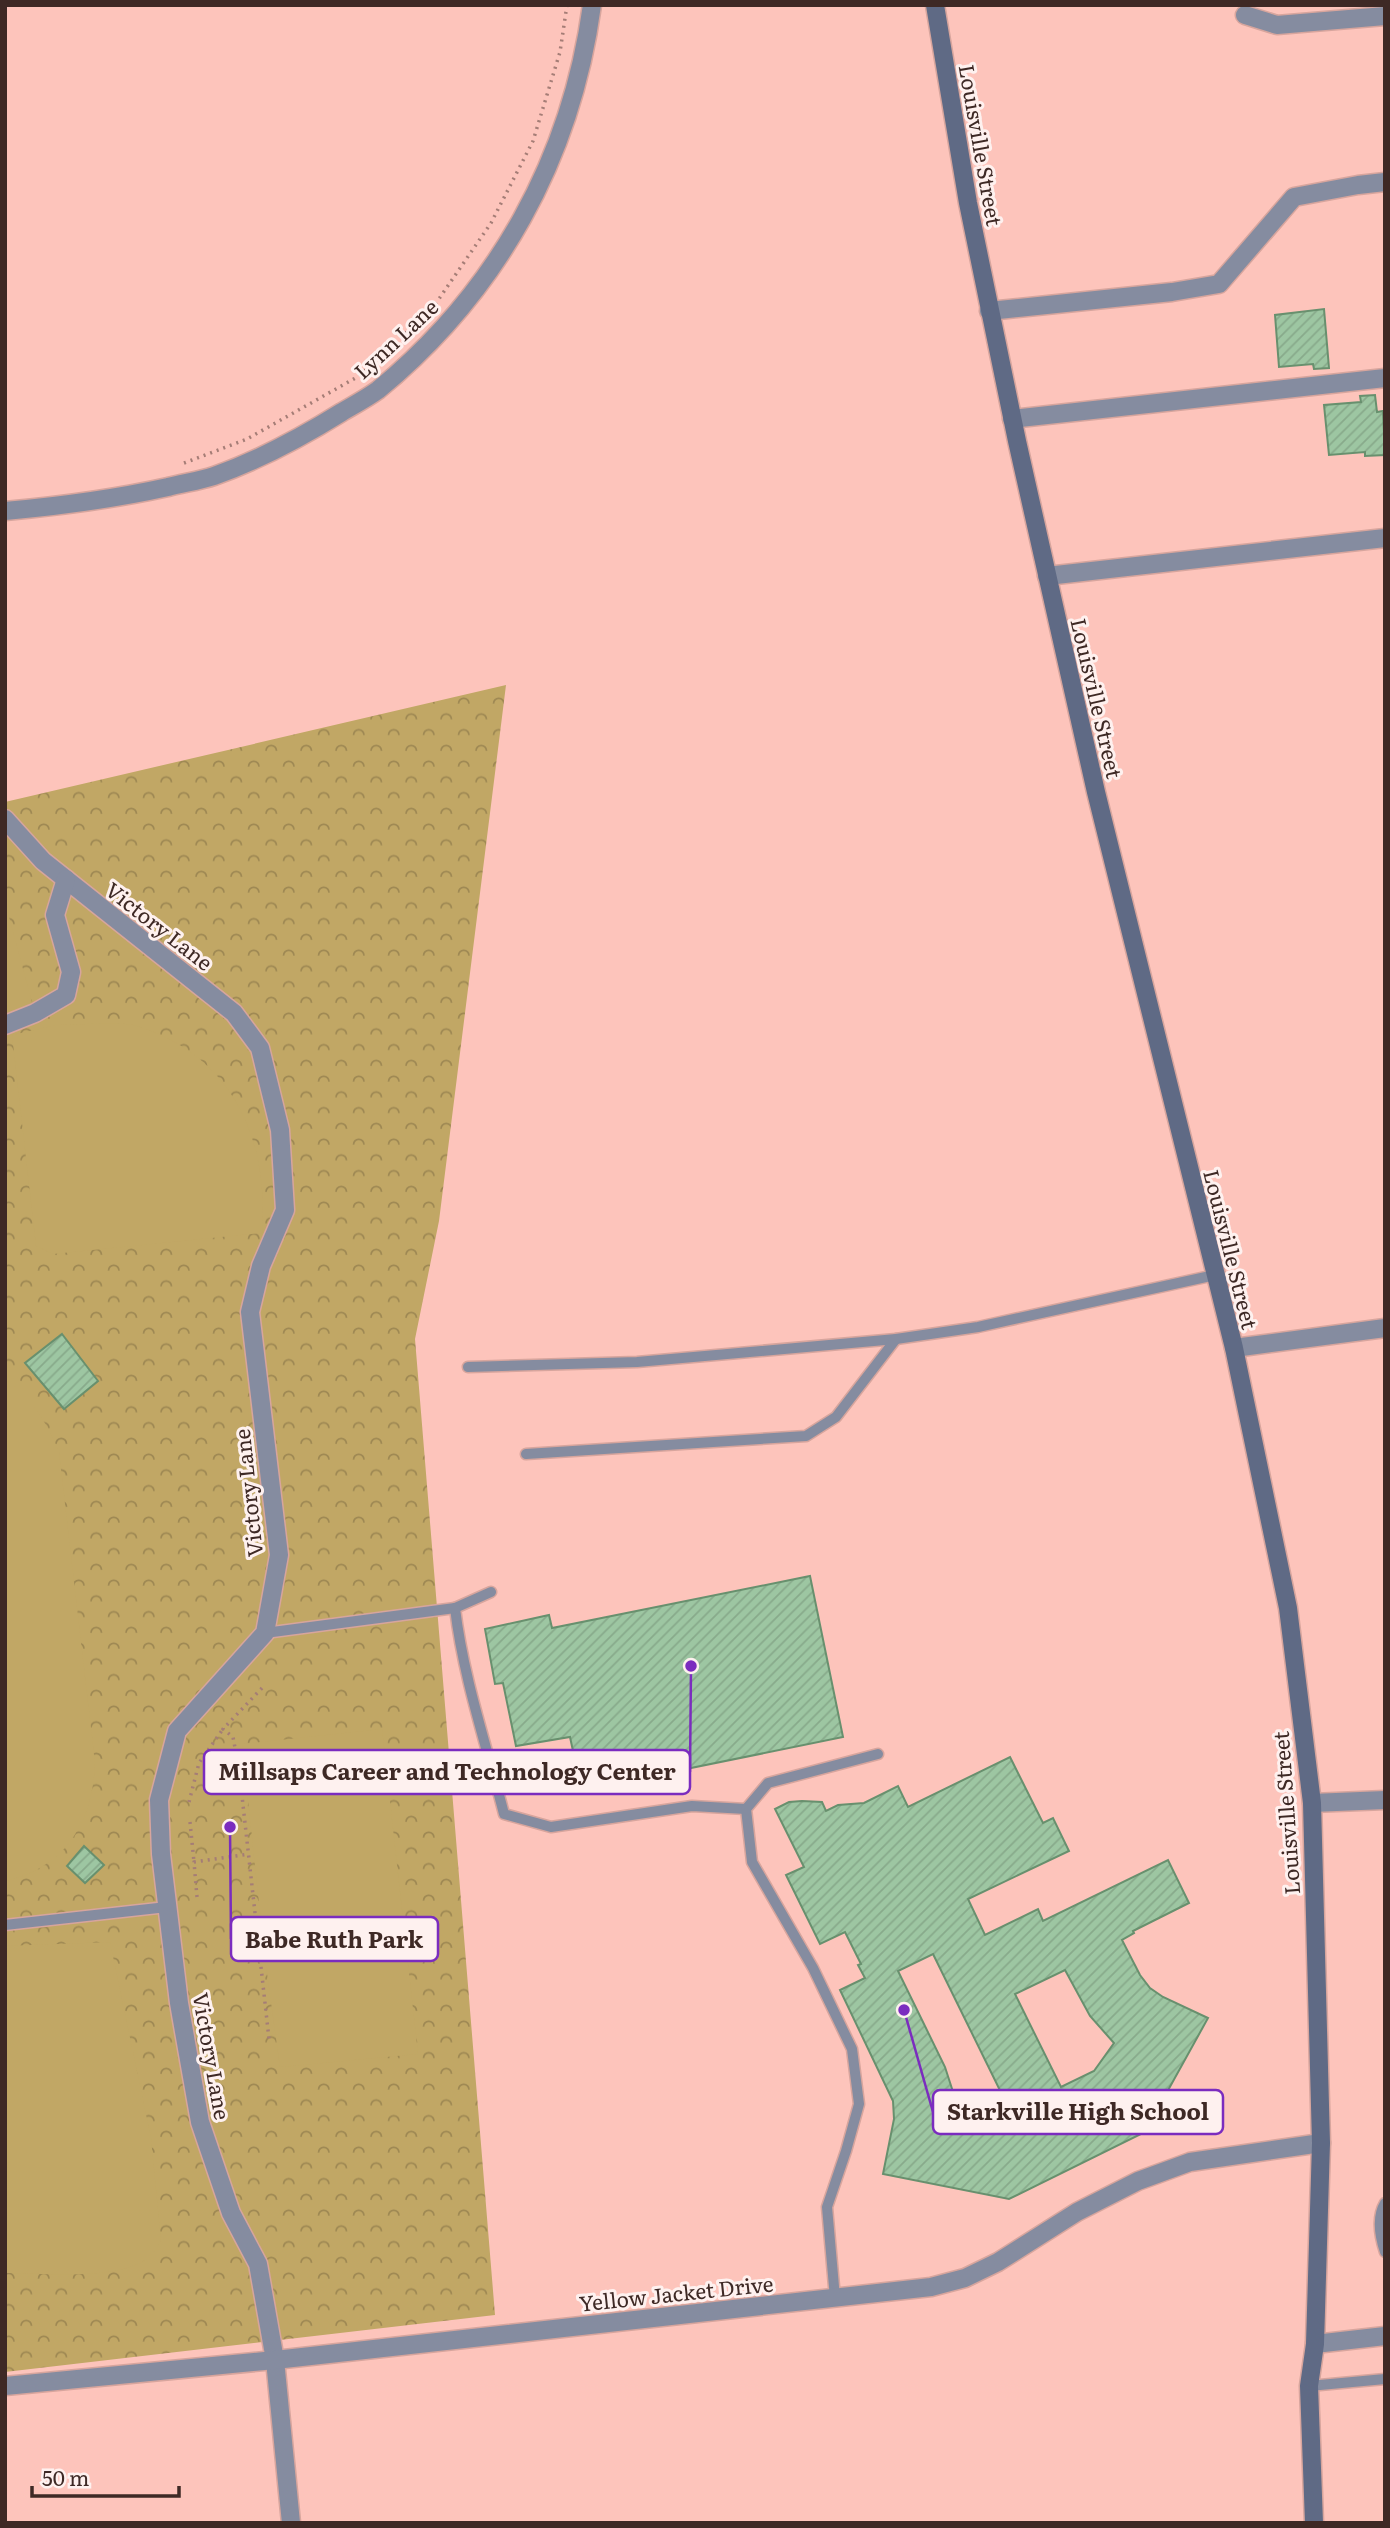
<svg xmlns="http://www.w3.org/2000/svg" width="1390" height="2528" font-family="Literata,serif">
  <defs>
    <pattern id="forest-crowns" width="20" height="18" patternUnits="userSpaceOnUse" patternTransform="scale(1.75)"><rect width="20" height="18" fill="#c1a765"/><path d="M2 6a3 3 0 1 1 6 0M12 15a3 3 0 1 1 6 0" fill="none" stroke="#9e8853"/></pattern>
    <pattern id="building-hatch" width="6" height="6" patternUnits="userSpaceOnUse" patternTransform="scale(1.75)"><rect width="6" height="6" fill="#9dc6a2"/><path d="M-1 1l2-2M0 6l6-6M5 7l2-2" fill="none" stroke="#88aa8b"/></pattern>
  </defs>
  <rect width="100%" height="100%" fill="#fdc4bb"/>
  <polygon fill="url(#forest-crowns)" points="506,685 439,1221 415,1339 495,2315 5,2372 5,802"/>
  <g fill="#c1a765">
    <polygon points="5,902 33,1006 5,1014"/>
    <path d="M 56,1025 C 74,1025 122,1021 137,1026 C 233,1056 269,1139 262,1233 L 53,1254 L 36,1246 L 12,1035 Z"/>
    <path d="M 5,1379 C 33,1399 46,1422 59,1452 L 95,1763 C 93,1821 66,1868 5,1881 Z"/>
    <polygon points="382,1729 418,2054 280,2067 265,1959 242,1744"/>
    <path d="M 110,1942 L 151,2138 L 161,2241 C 158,2245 155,2251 151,2255 C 125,2282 42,2273 5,2273 L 5,1946 Z"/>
  </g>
  <g fill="url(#building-hatch)" stroke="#68906e" stroke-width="2" fill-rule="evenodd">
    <polygon points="1324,309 1329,368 1314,369 1313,364 1279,367 1275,315"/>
    <polygon points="1375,395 1377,412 1383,411 1385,455 1365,456 1365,452 1329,455 1324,405 1361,402 1360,396"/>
    <polygon points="62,1334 98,1381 64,1409 25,1363"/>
    <polygon points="810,1576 843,1737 637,1779 637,1776 581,1788 570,1737 516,1746 503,1683 495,1684 485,1629 549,1615 552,1628"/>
    <path d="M 1010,1757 L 1043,1823 L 1053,1818 L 1069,1851 L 968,1899 L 985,1935 L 1038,1909 L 1043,1921 L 1168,1860 L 1189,1903 L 1133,1931 L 1134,1933 L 1122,1940 L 1140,1975 L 1150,1988 L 1163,1997 L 1208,2018 L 1145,2132 L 1009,2199 L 883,2174 L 894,2119 L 893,2101 L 840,1990 L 865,1978 L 858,1965 L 861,1964 L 845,1932 L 820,1944 L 786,1875 L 804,1867 L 775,1809 L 789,1802 L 802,1801 L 822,1802 L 826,1811 L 838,1805 L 864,1803 L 898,1786 L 908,1807 ZM 933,1954 L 1017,2125 L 955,2111 L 954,2095 L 945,2067 L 898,1971 ZM 1065,1970 L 1090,2016 L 1114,2043 L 1094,2071 L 1061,2087 L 1015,1994 Z"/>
    <polygon points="84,1846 104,1865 85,1883 67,1866"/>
  </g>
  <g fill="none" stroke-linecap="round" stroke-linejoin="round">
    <g stroke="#d7a59d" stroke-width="13">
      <g id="lane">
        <polyline points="468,1367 637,1362 896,1339 978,1327 1215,1275"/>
        <polyline points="526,1454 806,1436 836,1417 896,1339"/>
        <path d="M 491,1592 L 455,1608 C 463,1677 487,1747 504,1814 L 551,1827 L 692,1806 L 746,1809"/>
        <polyline points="265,1633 455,1608"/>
        <polyline points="5,1925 167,1907"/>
        <path d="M 1385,2203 C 1376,2218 1380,2237 1385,2252"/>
        <polyline points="835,2298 827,2207 846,2151 859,2104 852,2049 813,1968 752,1862 746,1809 768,1783 878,1754"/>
        <polyline points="1309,2386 1385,2379"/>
      </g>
    </g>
    <g stroke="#d7a59d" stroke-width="21">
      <g id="street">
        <polyline points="1245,15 1277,25 1385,16"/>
        <polyline points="989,311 1172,292 1219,284 1294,197 1358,185 1385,182"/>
        <polyline points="1012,419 1385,378"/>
        <path d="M 5,511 C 60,506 114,499 168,487 C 183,483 199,481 214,476 C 259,460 302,437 342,412 C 354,405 367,398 378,390 C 498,291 571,159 592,5"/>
        <polyline points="1047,576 1385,538"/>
        <polyline points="5,819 43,861 234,1013 260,1048 280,1130 285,1210 261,1266 250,1312 279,1555 265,1633 177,1731 159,1800 161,1854 179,2003 200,2122 231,2213 258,2264 275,2360 291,2523"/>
        <polyline points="5,1025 35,1013 66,995 71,972 55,915 66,879"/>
        <polyline points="1234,1348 1385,1328"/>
        <polyline points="1312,1803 1385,1800"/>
        <polyline points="1315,2344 1385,2336"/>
        <polyline points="5,2386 275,2360 931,2287 965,2278 998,2262 1077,2212 1138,2181 1190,2162 1321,2143"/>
      </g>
    </g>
    <g stroke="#d7a59d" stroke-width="21">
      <polyline id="secondary" points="935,5 968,203 1017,441 1096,792 1234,1348 1288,1608 1312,1803 1321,2143 1315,2344 1309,2386 1314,2523"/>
    </g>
    <g stroke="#a57d76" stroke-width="3.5" stroke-dasharray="2 5" stroke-linecap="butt">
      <polyline points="184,463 247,439 359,376 432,309 491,223 533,141 560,52 567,5"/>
      <polyline points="262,1688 223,1729 233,1737 239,1769 269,2039"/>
      <polyline points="189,1802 199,1763 223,1729"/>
      <polyline points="190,1822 194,1862"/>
      <polyline points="197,1897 194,1862 249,1854"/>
    </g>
    <use href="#lane" stroke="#858ca0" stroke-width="10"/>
    <use href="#street" stroke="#858ca0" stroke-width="18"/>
    <use href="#secondary" stroke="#5f6a85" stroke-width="18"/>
  </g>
  <g text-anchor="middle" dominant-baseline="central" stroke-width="6" stroke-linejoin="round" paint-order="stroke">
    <g font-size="21" fill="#3e2925" stroke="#fef1ef">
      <text transform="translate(982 145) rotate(80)">Louisville Street</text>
      <text transform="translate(395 338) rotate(-43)">Lynn Lane</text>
      <text transform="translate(1098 698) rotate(77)">Louisville Street</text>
      <text transform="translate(160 925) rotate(38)">Victory Lane</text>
      <text transform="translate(1232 1249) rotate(76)">Louisville Street</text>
      <text transform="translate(247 1493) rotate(-96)">Victory Lane</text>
      <text transform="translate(1285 1813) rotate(-94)">Louisville Street</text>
      <text transform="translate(213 2056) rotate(80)">Victory Lane</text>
      <text transform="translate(676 2292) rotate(-6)">Yellow Jacket Drive</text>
    </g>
  </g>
  <path fill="none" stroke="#7b2cbf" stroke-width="2.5" d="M691 1666L690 1772M230 1827L231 1939M904 2010L933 2112"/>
  <g fill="#7b2cbf" stroke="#fef1ef" stroke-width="2.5">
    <circle cx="691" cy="1666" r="7"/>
    <circle cx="230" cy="1827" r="7"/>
    <circle cx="904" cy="2010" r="7"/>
  </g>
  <g fill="#fef1ef" stroke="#7b2cbf" stroke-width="2.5">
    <rect x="204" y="1750" width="486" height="44" rx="7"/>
    <rect x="231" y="1917" width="207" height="44" rx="7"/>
    <rect x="933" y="2090" width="290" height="44" rx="7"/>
  </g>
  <g font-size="23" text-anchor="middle" font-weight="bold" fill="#3e2925">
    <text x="447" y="1780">Millsaps Career and Technology Center</text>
    <text x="334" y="1948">Babe Ruth Park</text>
    <text x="1078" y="2120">Starkville High School</text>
  </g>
  <rect width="1390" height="2528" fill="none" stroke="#3e2925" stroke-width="14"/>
  <path d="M32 2486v10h147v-10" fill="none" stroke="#3e2925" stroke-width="3.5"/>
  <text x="42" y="2486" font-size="21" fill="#3e2925" stroke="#fef1ef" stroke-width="5" paint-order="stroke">50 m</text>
</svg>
